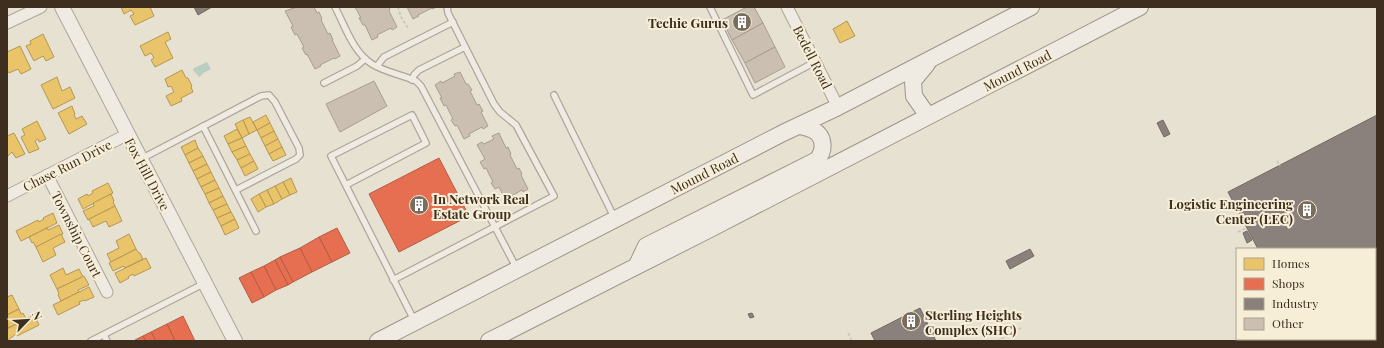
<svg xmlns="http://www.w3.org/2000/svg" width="1384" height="348" font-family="'Playfair Display',serif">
  <rect width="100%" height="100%" fill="#e7e1d1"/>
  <polygon fill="#bccdc2" points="207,62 211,69 202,74 202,75 199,77 193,70 194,68"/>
  <g fill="#e9c46a" stroke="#b59754">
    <polygon points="121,7 150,7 154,16 135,25 130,16 134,14 131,10 124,14"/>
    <polygon points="847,21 855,36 840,43 833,29"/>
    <polygon points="168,32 171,39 165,42 173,58 155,67 151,60 154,58 151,53 145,56 140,46"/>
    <polygon points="43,34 54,57 46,61 43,56 34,61 26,46 31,44 30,41"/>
    <polygon points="20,46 31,69 21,74 18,69 9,73 7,70 7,52"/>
    <polygon points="182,70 186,78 188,78 192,86 191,87 193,92 181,98 182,101 171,106 166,96 174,92 171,86 168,87 165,79"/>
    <polygon points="57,77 62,91 70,87 75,98 53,109 41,85"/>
    <polygon points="72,106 75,114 74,115 76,119 82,116 87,124 69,134 58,113"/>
    <polygon points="266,115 270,123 257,130 253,122"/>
    <polygon points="250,117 257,130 249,134 243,120"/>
    <polygon points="243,120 249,134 242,138 235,124"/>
    <polygon points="37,121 46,139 39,142 38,139 35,141 39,149 29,153 21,137 25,135 22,129"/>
    <polygon points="270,123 274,131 261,138 257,130"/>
    <polygon points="237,129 242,138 228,144 224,136"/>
    <polygon points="274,131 278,139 265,146 261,138"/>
    <polygon points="14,133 25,154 16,158 12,152 7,157 7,136"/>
    <polygon points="242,138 246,146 232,152 228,144"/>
    <polygon points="278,139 282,147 269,154 265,146"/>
    <polygon points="195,140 198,148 185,155 181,147"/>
    <polygon points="246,146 250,154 237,160 232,152"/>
    <polygon points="282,147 286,155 273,161 269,154"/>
    <polygon points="198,148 203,156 189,163 185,155"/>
    <polygon points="250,154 254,161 241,168 237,160"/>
    <polygon points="203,156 207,164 193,171 189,163"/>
    <polygon points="254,161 258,169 245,176 241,168"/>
    <polygon points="207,164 211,172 197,179 193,171"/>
    <polygon points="211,172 215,180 201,187 197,179"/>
    <polygon points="291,178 297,192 290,195 283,182"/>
    <polygon points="215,180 219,188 205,194 201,187"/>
    <polygon points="283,182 290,195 282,199 275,186"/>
    <polygon points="108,183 113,193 83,209 78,199 87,194 88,196 93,193 92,191"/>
    <polygon points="275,186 282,199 274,204 267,190"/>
    <polygon points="219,188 223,196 209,203 205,194"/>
    <polygon points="267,190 274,204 266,207 259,194"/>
    <polygon points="111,194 114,201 113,202 115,206 88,220 83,211 94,206 93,203"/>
    <polygon points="259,194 266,207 258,212 251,199"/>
    <polygon points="223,196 227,204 213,210 209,203"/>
    <polygon points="227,204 231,212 217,218 213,210"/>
    <polygon points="115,206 122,221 109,227 106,221 93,227 89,219"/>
    <polygon points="231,212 235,219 221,226 217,218"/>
    <polygon points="53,213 57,223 21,241 16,231 38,220 39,222 44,219 43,218"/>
    <polygon points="235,219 239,228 225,235 221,226"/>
    <polygon points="59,225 63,234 36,247 33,242 32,243 29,237 47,228 48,230"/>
    <polygon points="61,234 65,242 53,248 56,255 43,262 36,247"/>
    <polygon points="129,234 136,249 111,262 107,254 119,248 116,241"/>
    <polygon points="136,249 139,253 140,253 143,259 125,268 124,266 113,271 109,263"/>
    <polygon points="146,258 151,268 134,276 133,274 128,277 129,278 120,283 115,273"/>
    <polygon points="63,268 66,275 79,269 83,277 57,289 50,275"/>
    <polygon points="84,276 89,285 78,290 79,292 61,301 58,295 59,294 57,289"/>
    <polygon points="89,287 94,297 85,301 84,300 79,302 80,304 58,315 53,305"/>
    <polygon points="12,295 19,309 7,315 7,297"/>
    <polygon points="19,309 21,314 23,313 26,319 8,328 7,315"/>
    <polygon points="34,315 39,325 17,336 16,334 7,341 7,329"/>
  </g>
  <g fill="#e76f51" stroke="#b45c42">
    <polygon points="439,158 469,216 399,252 369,194"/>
    <polygon points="337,228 350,253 332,262 319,237"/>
    <polygon points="319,237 332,262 312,272 300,248"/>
    <polygon points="300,248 312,272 293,282 280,257"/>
    <polygon points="280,257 293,282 288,285 275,260"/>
    <polygon points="275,260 288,285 276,290 264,266"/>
    <polygon points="264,266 276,290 264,297 251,272"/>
    <polygon points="251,272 264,297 252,303 239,278"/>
    <polygon points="183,316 195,341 175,341 167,324"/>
    <polygon points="167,324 175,341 156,341 151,332"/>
    <polygon points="151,332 156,341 146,341 143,336"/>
    <polygon points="143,336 146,341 136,341 135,340"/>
  </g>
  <g fill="#8a817c" stroke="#736860">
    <polygon points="194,7 212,7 198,15"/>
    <polygon points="1377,115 1377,295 1375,297 1375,249 1258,249 1228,192"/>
    <polygon points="1163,120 1170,134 1164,137 1157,123"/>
    <polygon points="1247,231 1252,240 1247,243 1243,233"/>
    <polygon points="1030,249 1034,256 1010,269 1006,261"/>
    <polygon points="920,308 936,341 875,341 871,333"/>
    <polygon points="752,313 754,317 750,318 748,314"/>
  </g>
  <g fill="#cbbfb2" stroke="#a89d90">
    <polygon points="297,7 314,7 317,13 319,12 322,19 321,20 328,34 330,33 333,40 332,40 340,56 335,59 334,58 320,65 321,66 315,69 307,54 306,55 302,48 304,47 297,34 295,35 291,27 293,26 285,11"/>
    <polygon points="355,7 389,7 390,10 389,11 397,27 392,30 391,28 377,35 378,37 372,40 365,25 363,25 359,18 361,18"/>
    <polygon points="407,7 437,7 432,9 432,8 418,15 419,16 413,19"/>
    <polygon points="747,7 754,7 763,23 732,40 722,20"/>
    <polygon points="763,23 775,47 745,63 732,40"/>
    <polygon points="775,47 785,67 755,83 745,63"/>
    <polygon points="460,72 466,84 468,84 472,90 470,91 477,105 479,104 483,111 481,112 488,126 483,129 482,127 469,134 470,136 464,139 457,125 455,126 451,120 453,119 446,105 444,106 440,98 442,98 435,85 441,81 442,83 455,76 454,74"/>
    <polygon points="374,81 387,106 340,132 326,104"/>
    <polygon points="499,133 506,148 508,147 511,154 510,155 517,169 519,168 522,174 521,175 528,189 523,192 522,190 508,198 509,199 506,201 499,187 495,189 491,183 493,182 486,168 484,169 480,162 485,159 477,145 482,142 484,144 494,139 492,136"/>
  </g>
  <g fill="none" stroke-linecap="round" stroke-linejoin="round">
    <g stroke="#ada699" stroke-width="8">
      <g id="service">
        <path d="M 335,7 C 345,26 353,52 372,64 C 385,72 402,75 416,81 L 421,86 L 517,269"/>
        <polyline points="710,7 753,95 815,62"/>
        <polyline points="377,66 384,57 453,22"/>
        <polyline points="412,80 414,75 419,70 465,47"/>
        <polyline points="324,83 357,66 365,59"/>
        <polyline points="554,95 614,217"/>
        <polyline points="203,126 256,231"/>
        <polyline points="141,159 261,96 269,95 275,102 299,148 300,155 296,159 236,190"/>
        <polyline points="346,185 426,143 412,115 331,156 414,320"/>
        <polyline points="393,280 554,196 516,125 500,112 494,104 448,13 447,7"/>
        <polyline points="104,335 107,341"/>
        <polyline points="91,341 205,283"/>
      </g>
    </g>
    <g stroke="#ada699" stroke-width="13">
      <g id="minor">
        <polyline points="787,7 838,107"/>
        <polyline points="7,23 41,7"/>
        <polyline points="47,175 107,292"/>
        <polyline points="7,196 128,134"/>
      </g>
    </g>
    <g stroke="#ada699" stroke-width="16">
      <polyline id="tertiary" points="62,7 235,341"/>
    </g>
    <g stroke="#9c958a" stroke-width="18">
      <g id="secondary">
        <polyline points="927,64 913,81 914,96 928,116"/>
        <path d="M 637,265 L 646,246 L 817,160 C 825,151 825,136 813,130 C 809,128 804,127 800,126"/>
        <polyline points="378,341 783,133 838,107 1031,7"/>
        <polyline points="489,341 710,229 1140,7"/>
      </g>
    </g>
    <g stroke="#c8c2b9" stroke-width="1.5" stroke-dasharray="3 2" stroke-linecap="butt">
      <polyline points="398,7 401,17 408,28"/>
      <polyline points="1277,161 1280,166"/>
      <polyline points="1238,232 1247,228"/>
      <polyline points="848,333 852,341"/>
      <polyline points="997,341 1021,328"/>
    </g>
    <use href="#service" stroke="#efebe3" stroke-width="5.5"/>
    <use href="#minor" stroke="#efebe3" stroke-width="11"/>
    <use href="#tertiary" stroke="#efebe3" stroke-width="14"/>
    <use href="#secondary" stroke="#efebe3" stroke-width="16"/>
  </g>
  <defs>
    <g id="building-disc" transform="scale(1)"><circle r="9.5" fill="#786d5e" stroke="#f7eed8"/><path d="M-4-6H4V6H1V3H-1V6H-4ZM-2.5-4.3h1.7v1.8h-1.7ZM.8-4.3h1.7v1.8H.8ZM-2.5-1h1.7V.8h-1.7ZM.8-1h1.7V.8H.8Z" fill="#fff"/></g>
  </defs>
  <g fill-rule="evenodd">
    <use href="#building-disc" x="742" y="22"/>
    <use href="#building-disc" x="419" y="205"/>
    <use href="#building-disc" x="1307" y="210"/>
    <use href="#building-disc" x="911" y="321"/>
  </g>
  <g text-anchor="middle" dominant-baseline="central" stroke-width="4" stroke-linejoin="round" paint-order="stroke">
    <g font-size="13" font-weight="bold" fill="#3d2e20" stroke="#f7eed8" text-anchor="end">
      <text x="728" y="22">Techie Gurus</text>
      <text x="433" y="198" text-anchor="start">In Network Real<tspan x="433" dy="15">Estate Group</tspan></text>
      <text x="1293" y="203">Logistic Engineering<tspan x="1293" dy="15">Center (LEC)</tspan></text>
      <text x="925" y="314" text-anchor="start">Sterling Heights<tspan x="925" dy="15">Complex (SHC)</tspan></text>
    </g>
    <g font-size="13" fill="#3d2e20" stroke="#f7eed8">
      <text transform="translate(813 57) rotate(63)">Bedell Road</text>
      <text transform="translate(1017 70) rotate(-27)">Mound Road</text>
      <text transform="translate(67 165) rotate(-27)">Chase Run Drive</text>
      <text transform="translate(704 173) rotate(-27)">Mound Road</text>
      <text transform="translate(148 174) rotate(62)">Fox Hill Drive</text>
      <text transform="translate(77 234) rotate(63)">Township Court</text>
    </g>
  </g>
  <rect width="1384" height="348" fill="none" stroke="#3d2e20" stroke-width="16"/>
  <rect x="1236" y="248" width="140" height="92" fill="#f7eed8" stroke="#ada18e"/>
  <rect x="1244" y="258" width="20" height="12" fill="#e9c46a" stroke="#ada18e"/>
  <text x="1272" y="268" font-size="12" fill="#3d2e20">Homes</text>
  <rect x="1244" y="278" width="20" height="12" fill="#e76f51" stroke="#ada18e"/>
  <text x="1272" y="288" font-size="12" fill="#3d2e20">Shops</text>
  <rect x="1244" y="298" width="20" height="12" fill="#8a817c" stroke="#ada18e"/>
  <text x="1272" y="308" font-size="12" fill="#3d2e20">Industry</text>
  <rect x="1244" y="318" width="20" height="12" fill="#cbbfb2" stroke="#ada18e"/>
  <text x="1272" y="328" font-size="12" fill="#3d2e20">Other</text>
  <g transform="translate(28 320) rotate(65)" stroke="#f7eed8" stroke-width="3" paint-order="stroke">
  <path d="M0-3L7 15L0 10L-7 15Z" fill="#3d2e20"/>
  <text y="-6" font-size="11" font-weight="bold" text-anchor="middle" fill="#3d2e20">N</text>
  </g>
</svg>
